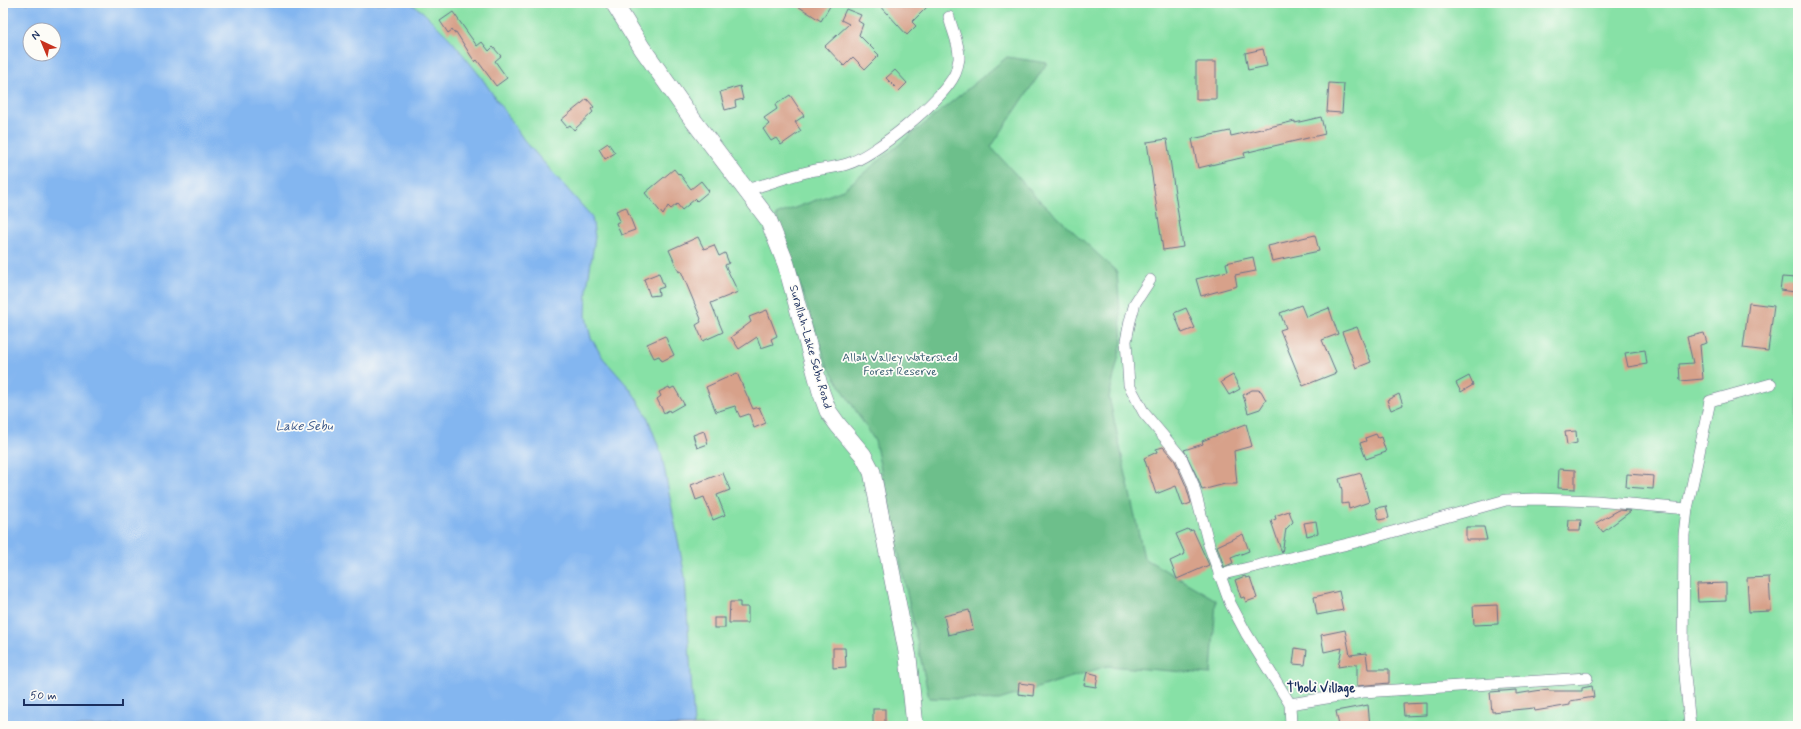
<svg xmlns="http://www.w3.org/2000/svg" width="1801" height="729" font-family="Mynerve,sans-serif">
  <rect width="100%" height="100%" fill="#fdfcf7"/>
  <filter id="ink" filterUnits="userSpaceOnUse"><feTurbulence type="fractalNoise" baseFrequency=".025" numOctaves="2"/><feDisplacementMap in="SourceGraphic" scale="8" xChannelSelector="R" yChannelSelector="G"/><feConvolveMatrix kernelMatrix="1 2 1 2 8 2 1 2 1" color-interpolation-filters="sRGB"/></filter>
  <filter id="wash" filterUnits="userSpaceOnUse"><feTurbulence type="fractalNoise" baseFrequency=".012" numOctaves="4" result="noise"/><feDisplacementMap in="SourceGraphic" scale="16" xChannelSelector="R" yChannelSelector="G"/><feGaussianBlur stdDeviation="0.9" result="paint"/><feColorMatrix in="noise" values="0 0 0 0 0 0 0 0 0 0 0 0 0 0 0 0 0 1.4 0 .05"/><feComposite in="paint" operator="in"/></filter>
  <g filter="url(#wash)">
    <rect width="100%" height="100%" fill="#f6e9d4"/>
    <path fill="#87e1a6" stroke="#518882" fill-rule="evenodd" d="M 3,3 L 1798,3 L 1798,726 L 3,726 ZM 30,30 L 54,30 L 54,54 L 30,54 Z"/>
    <polygon fill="#6dbf8b" stroke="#447774" points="1007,57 1047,63 991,147 1035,196 1117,272 1122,342 1109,397 1144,558 1216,600 1211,674 1107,666 999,700 929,698 875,441 827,365 776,215 843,190"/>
    <path fill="#83b6f0" stroke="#4f72a7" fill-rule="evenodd" d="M 3,3 L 410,3 L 423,12 L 452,41 L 481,77 L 524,140 L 592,217 L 595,237 L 587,288 L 586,317 L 591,338 L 603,358 L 631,390 L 647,416 L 662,456 L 685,577 L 694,726 L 3,726 ZM 30,30 L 54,30 L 54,54 L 30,54 Z"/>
    <g id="blocks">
      <g fill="#d7a18a">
        <polygon points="793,3 832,3 821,21"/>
        <polygon points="878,3 931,3 912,22 916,26 907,35"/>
        <polygon points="846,9 861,15 858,21 863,24 859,35 879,55 865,69 853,57 844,66 825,46 849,24 841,20"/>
        <polygon points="453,12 477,46 482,42 489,51 493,47 501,56 495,61 507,78 496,86 477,60 475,62 471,56 456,32 454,33 452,30 448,33 440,21"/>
        <polygon points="1263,49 1267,66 1248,70 1245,53"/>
        <rect x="1196" y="62" width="20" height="37"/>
        <polygon points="895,70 907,83 899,91 886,78"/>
        <polygon points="1329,83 1344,84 1342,113 1327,112"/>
        <polygon points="740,86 743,99 735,101 736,107 725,110 720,92"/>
        <polygon points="790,95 804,116 795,122 801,131 781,145 776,138 771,141 763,129 769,124 764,118 777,109 775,105"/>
        <polygon points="587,99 594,107 591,109 593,112 574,130 570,125 567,127 561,120"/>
        <polygon points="1321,117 1325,134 1244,153 1245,157 1198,168 1192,139 1230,131 1231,136 1295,121 1295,123"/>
        <polygon points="1167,139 1183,247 1163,250 1147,142"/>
        <polygon points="608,143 615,153 605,159 599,149"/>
        <polygon points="674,169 678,174 679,173 691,189 701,181 709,191 697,201 695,199 682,210 677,204 671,209 668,206 663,215 645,193"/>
        <polygon points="626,207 635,230 621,235 616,223 620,221 616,211"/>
        <polygon points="1315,235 1319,251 1272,261 1268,246"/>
        <polygon points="698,237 704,249 714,245 719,256 725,253 729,263 725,265 738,292 711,303 723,332 703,341 696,325 701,322 700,320 701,319 681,271 679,272 669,250"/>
        <polygon points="1253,257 1256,271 1235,275 1237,286 1201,296 1196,279 1228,271 1226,263"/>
        <polygon points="659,273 664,287 658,289 659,295 650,296 644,279"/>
        <polygon points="1782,277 1796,278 1795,292 1780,290"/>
        <polygon points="1749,303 1774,306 1768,351 1743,348"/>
        <polygon points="1301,305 1306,317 1329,308 1338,334 1322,340 1336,373 1303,386 1280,330 1286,328 1280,313"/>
        <polygon points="1186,308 1195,328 1182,333 1174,313"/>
        <polygon points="767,310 777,336 771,339 773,344 761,348 757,337 739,349 731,337 751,322 749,317"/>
        <polygon points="1357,327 1371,362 1356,368 1342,332"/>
        <polygon points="1704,333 1707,343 1700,345 1703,379 1680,381 1679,364 1693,363 1687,337"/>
        <polygon points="665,336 674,355 662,361 659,356 654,358 647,344"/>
        <polygon points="1645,350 1647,364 1628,367 1625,353"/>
        <polygon points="737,373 753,409 759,407 766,423 754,428 749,414 740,417 735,406 716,412 706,387"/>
        <polygon points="1233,375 1240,389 1229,395 1221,382"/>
        <polygon points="1469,376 1473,385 1461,392 1456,383"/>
        <polygon points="669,387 670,389 674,387 684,404 670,412 669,410 664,413 657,399 661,396 659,392"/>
        <polygon points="1252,390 1258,390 1261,391 1266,400 1260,409 1248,413 1243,395"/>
        <polygon points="1399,394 1403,405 1391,410 1387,400"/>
        <polygon points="1246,424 1252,446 1234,451 1237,484 1225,484 1202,490 1199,481 1184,450 1203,444 1202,441"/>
        <polygon points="704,431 708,444 697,448 693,435"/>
        <polygon points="1576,431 1577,443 1567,445 1565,432"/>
        <polygon points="1376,434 1378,438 1381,437 1386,452 1366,459 1360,443 1366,441 1365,438"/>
        <polygon points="1163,447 1175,461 1186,486 1191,503 1183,506 1176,486 1156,494 1144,458 1157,452 1156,449"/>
        <polygon points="1559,469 1575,470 1575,489 1558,488"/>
        <polygon points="723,473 730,490 717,495 725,515 713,520 704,497 696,500 691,485"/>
        <polygon points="1361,473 1369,502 1349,509 1348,503 1342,504 1342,490 1339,479"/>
        <polygon points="1627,474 1654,476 1653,489 1626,487"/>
        <polygon points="1386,506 1389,518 1379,520 1376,508"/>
        <polygon points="1619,510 1631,511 1603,532 1596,523"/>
        <polygon points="1289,511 1293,522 1286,529 1282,553 1271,521 1276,519 1275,516"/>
        <polygon points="1569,520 1581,520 1580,531 1568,531"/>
        <polygon points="1316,521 1318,533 1307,536 1304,523"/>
        <polygon points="1466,527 1484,527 1487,540 1466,540"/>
        <polygon points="1188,529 1189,531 1193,530 1209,565 1177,579 1170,561 1185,554 1176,534"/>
        <polygon points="1243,534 1249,551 1231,558 1233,563 1224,567 1217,546"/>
        <polygon points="1245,576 1246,578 1250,577 1257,598 1246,602 1244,597 1241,598 1235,580"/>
        <polygon points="1769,577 1771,611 1749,612 1747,578"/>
        <polygon points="1726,583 1726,601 1698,602 1697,584"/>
        <polygon points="1339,591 1343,610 1317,615 1314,597"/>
        <polygon points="730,602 740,602 740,607 748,607 748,623 729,623"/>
        <polygon points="1497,605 1498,624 1474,625 1473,606"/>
        <polygon points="969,610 973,629 948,635 944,616"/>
        <rect x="714" y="618" width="11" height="10"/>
        <polygon points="1345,630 1350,655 1366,653 1368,669 1389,669 1389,683 1357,686 1357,664 1338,667 1342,648 1324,652 1321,635"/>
        <polygon points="833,648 845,648 846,667 833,668"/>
        <polygon points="1295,648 1307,650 1305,665 1293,664"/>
        <polygon points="1087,672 1098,675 1096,687 1084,685"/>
        <polygon points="1019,683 1034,685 1033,696 1018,694"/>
        <polygon points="1592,686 1594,697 1570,701 1570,705 1535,711 1534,708 1492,712 1490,692 1516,690 1516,694 1548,689 1549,691 1582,691 1582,688"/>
        <polygon points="1426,703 1426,715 1404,716 1403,704"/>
        <polygon points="1368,705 1370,726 1339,726 1336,711"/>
        <rect x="873" y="709" width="12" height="17"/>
      </g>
    </g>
  </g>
  <g filter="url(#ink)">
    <use href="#blocks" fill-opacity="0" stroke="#687087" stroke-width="1"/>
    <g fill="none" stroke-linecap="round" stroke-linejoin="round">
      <g stroke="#687087" stroke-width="12">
        <g id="street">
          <path d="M 746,190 C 768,184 789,176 811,171 C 823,168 835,168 847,164 C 874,156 943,100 955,74 C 957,70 958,63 959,59 C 960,45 952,30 949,17"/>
          <polyline points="1150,280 1135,303 1130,321 1126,341 1129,385 1144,413 1181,457 1193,484 1209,545 1230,603 1246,633 1290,704 1291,726"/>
          <polyline points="1219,575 1360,541 1506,500 1536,499 1596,501 1687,509"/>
          <polyline points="1290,704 1363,692 1587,678"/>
          <polyline points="1690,726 1683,655 1684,535 1687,509 1710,401 1771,384"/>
        </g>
      </g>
      <g stroke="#687087" stroke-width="18">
        <polyline id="primary" points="614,3 642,48 690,116 768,219 786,264 821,392 828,411 838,425 863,455 872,472 908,657 915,726"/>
      </g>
      <use href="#street" stroke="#fff" stroke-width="11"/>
      <use href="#primary" stroke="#fff" stroke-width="17"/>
    </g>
  </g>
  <g text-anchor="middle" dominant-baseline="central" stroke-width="3.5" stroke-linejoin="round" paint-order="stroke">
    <g font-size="12" fill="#1b2f5e" stroke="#fdfcf7">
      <text transform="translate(810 347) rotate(74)">Surallah-Lake Sebu Road</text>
    </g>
    <g font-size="12" fill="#365c70" stroke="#fdfcf7">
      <text x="900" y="358">Allah Valley Watershed<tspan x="900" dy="14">Forest Reserve</tspan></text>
    </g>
    <g font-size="13" font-style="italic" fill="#3a588a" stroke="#fdfcf7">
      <text x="304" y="426">Lake Sebu</text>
    </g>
    <g font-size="13" font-weight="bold" fill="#1b2f5e" stroke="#fdfcf7">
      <text x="1321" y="688">T'boli Village</text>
    </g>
  </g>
  <rect width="1801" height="729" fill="none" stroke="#fdfcf7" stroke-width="16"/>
  <g transform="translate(42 42) rotate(316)"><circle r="19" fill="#fdfcf7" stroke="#a3aaba"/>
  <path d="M0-3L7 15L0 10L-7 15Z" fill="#c8321e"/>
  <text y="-6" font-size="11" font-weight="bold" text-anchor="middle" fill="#1b2f5e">N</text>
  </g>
  <path d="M24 699v6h99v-6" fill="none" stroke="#1b2f5e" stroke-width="2"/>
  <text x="30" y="699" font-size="12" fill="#1b2f5e" stroke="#fdfcf7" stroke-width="3" paint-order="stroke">50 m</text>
</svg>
